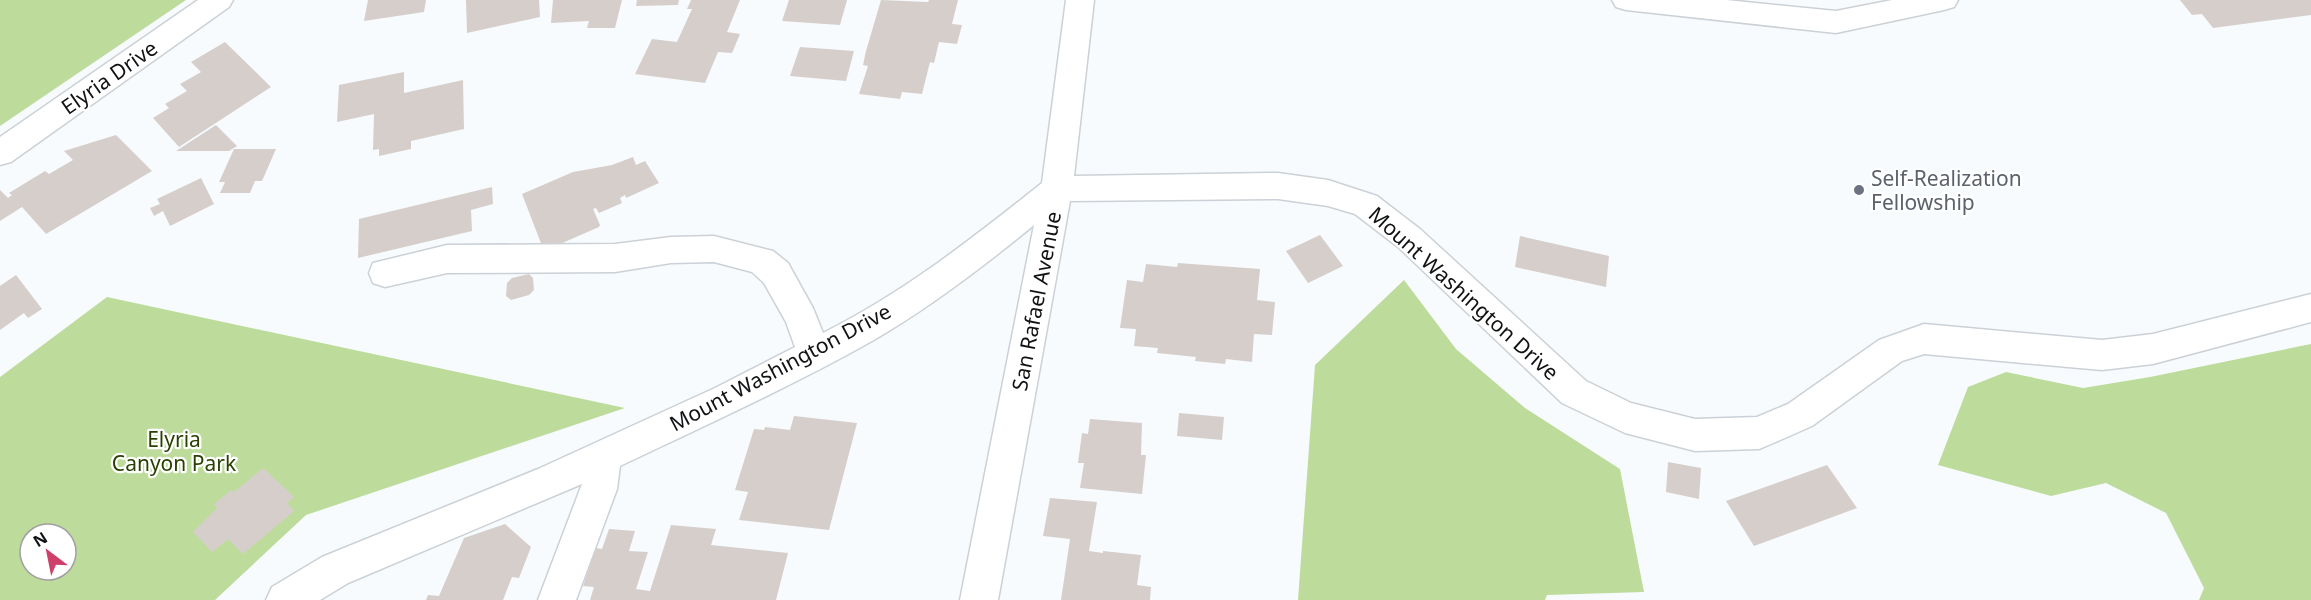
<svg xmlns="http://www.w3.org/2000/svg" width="2311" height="600" font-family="'Noto Sans',sans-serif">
  <rect width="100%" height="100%" fill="#f7fbfe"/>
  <g fill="#bddc9c" fill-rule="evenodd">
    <polygon points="0,0 186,0 0,126"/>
    <polygon points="1404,280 1456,349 1525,408 1620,469 1644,592 1547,595 1545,600 1298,600 1315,365"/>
    <path d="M 107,297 L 625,408 L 306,515 L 215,600 L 0,600 L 0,377 ZM 30,534 L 66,534 L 66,570 L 30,570 Z"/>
    <polygon points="2311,344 2311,600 2199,600 2204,588 2166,513 2106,483 2051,496 1938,465 1968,387 2006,372 2083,388 2150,377"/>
  </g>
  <g fill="#d6cecb">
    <polygon points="368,0 426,0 424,12 364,21"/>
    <polygon points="466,0 539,0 540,17 467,33"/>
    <polygon points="553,0 622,0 615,28 587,28 589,21 551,23"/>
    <polygon points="637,0 679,0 678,5 636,6"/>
    <polygon points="691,0 740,0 727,32 740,34 732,53 718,52 705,83 635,74 652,39 677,42 692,9 687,9"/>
    <polygon points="789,0 847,0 840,25 782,21"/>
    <polygon points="881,0 928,2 929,0 958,0 952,24 962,25 957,44 939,42 934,63 930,62 922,94 902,92 900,99 859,94 868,66 863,65 866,51"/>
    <polygon points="2180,0 2311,0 2311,15 2213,28 2202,14 2192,15"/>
    <polygon points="225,42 271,87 179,147 153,118 169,108 165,104 187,91 180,84 201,72 191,62"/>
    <polygon points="800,47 854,51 846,81 790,76"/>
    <polygon points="404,72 404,93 463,80 464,129 411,141 411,149 379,156 379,149 373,150 374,114 337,122 339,85"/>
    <polygon points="216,125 237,146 229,151 176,151"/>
    <polygon points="116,135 152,171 46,234 22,207 0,221 0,190 8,198 12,195 9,193 45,171 49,174 73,160 64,151"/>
    <polygon points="234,149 276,149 262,181 255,181 250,193 220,193 225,182 219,182"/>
    <polygon points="633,157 636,165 645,161 659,183 626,198 625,195 620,198 622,203 599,213 596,208 593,209 600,225 599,227 544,251 522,194 573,172 612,165"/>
    <polygon points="201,178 214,204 170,226 163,211 154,216 150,208 160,204 157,199"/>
    <polygon points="492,187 493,204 471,210 472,231 358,258 359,219"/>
    <polygon points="1320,235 1343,266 1308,283 1286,251"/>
    <polygon points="1520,236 1609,256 1606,287 1515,267"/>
    <polygon points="1178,263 1260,269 1257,300 1275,302 1272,335 1254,334 1252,362 1226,359 1225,364 1195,361 1196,357 1157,353 1158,348 1134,346 1136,329 1120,328 1127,280 1143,282 1146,264 1177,267"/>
    <polygon points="529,274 533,278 534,290 529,295 511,300 506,296 507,283 512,278"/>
    <polygon points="16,275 42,309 28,318 24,313 0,330 0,286"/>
    <polygon points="1179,413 1224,417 1222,440 1177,436"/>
    <polygon points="794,416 857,423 829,530 739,520 748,492 735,490 754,429 764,430 765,427 790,430"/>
    <polygon points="1090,419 1142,423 1141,455 1146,455 1142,494 1080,488 1084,463 1078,463 1082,433 1088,434"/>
    <polygon points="1668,462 1701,468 1699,499 1666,492"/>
    <polygon points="1827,465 1857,508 1754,546 1726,501"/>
    <polygon points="263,468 294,497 287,503 294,511 243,554 228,539 212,552 193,532 217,508 214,504 231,490 234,492"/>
    <polygon points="1050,498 1097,502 1089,551 1103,553 1103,551 1141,555 1137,585 1151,587 1150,600 1061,600 1070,539 1043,536"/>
    <polygon points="505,524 531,547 519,578 512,577 503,600 426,600 428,595 439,596 464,538"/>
    <polygon points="671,525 716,529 711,545 788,553 776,600 590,600 594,587 583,586 596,548 602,549 609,529 635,531 629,551 648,552 636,589 650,591"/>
  </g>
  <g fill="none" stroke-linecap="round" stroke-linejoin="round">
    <g stroke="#cbd1d6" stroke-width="3">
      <g id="minor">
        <polygon points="198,0 233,0 229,7 11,162 0,165 0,137"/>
        <path d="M 1066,0 L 1094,0 L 1074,176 L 1278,173 L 1328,180 L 1377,196 L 1420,229 L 1586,381 L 1631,403 L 1695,419 L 1757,417 L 1788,404 L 1879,340 L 1924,324 L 2102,340 L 2153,334 L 2311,294 L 2311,322 L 2153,364 L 2102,370 L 1924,354 L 1902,361 L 1812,426 L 1771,444 L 1759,449 L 1695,451 L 1625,433 L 1562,403 L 1398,247 L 1355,214 L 1328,206 L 1278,199 L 1070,201 L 998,600 L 960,600 L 1034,225 C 983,267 929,308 872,341 C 790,387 704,426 620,466 L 617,489 L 576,600 L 538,600 L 582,484 L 348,583 L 320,600 L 266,600 L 272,587 L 322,557 L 538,469 L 715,388 L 795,347 L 786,322 L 764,283 L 752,272 L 714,262 L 671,263 L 615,272 L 447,273 L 385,287 L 373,283 L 369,273 L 373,263 L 447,245 L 615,244 L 671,237 L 714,236 L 773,251 L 788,263 L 813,308 L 823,333 C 903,293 973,238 1042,183 Z"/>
        <polygon points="1612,0 1726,0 1836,11 1892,0 1958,0 1954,7 1944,10 1836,33 1626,10 1616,7"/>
      </g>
    </g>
    <use href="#minor" fill="#fff" fill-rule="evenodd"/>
  </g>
  <circle fill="#6b7280" stroke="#fff" stroke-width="2" cx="1859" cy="190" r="6"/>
  <g text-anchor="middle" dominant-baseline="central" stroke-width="4.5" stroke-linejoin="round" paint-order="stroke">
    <g font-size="21" fill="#101214" stroke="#fff">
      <text transform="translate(109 77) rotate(-35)">Elyria Drive</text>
      <text transform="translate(1464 293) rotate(42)">Mount Washington Drive</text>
      <text transform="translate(1036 301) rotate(-79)">San Rafael Avenue</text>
      <text transform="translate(780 367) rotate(-28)">Mount Washington Drive</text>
    </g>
    <g font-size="21" fill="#5b616d" stroke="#fff" text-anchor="start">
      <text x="1871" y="178">Self-Realization<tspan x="1871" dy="24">Fellowship</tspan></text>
    </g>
    <g font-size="21" fill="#294100" stroke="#fff">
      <text x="174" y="439">Elyria<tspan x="174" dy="24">Canyon Park</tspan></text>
    </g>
  </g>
  <g transform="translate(48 552) rotate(328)"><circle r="28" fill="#ffffff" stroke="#9fa0a1" stroke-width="1.5"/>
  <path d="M0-4.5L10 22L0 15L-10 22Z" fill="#ce3f69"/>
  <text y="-9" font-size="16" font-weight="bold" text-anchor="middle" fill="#101214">N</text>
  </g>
</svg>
